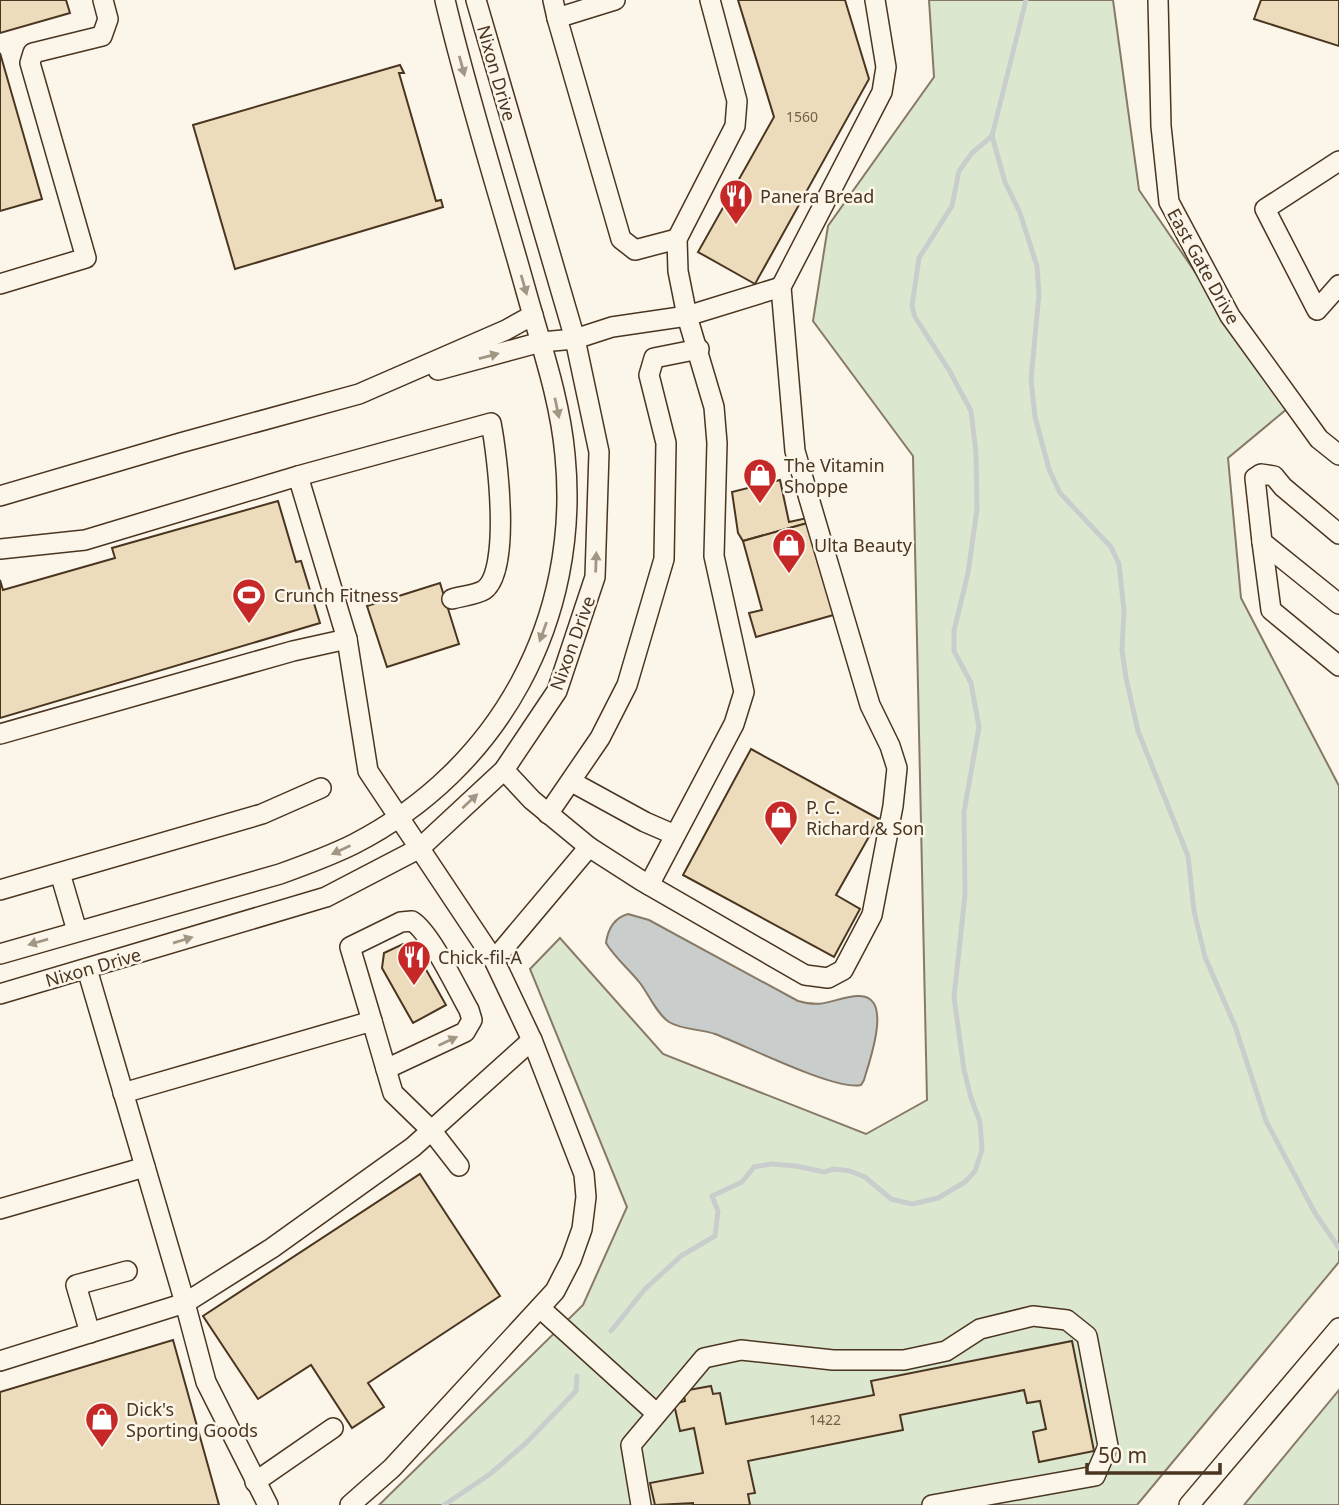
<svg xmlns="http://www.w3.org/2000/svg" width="1339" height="1505" font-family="'Noto Sans',sans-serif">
  <rect width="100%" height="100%" fill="#fbf6e9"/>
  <g fill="#dce7d0" stroke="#887966" stroke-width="2">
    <polygon points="929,0 1113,0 1139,190 1288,408 1228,458 1241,598 1339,786 1339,1262 1137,1505 379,1505 583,1305 627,1207 530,969 560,938 663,1054 866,1134 927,1100 913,456 813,321 828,226 934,77"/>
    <polygon points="1339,1390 1339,1505 1244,1505"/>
  </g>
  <path fill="#c9cecd" stroke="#887966" stroke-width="2" d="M 628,914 L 649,920 L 798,1001 C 826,1009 832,998 857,996 C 895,993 869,1062 864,1080 L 861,1085 C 835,1091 745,1045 715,1034 C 701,1029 682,1030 669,1022 C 657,1014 649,995 640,983 C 629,969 615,958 606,943 C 608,928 614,918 628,914 Z"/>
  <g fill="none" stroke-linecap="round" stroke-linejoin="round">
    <g stroke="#c9cecd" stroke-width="5">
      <polyline points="1026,0 992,136 1005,182 1020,213 1037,266 1039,294 1031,379 1035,417 1049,469 1060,493 1111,547 1119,564 1124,610 1122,650 1126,678 1138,731 1188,856 1194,911 1205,957 1235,1026 1266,1121 1315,1213 1339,1248"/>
      <polyline points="611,1331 645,1289 681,1256 715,1236 718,1211 712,1196 742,1182 754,1167 771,1164 796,1166 824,1172 834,1169 850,1171 865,1177 891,1199 912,1204 938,1198 965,1182 975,1171 982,1150 980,1122 971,1098 964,1070 954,997 965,895 964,812 979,727 971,683 954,651 954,631 968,573 977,509 976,453 971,411 949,370 915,317 912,306 919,258 952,206 959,171 972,153 992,136"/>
      <polyline points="444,1505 490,1474 525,1444 576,1391 577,1376"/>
    </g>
  </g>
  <g fill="#ecdcbc" stroke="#4a3520" stroke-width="2">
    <polygon points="0,0 66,0 70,13 0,33"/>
    <polygon points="738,0 845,0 869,79 755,284 698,252 774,117"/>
    <polygon points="1261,0 1339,0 1339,46 1254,19"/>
    <polygon points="0,53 42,199 0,211"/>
    <polygon points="400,65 404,73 399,73 436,201 441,200 443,207 235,269 193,125"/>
    <polygon points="780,480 789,522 807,518 811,522 743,541 738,533 732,492"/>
    <polygon points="278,501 296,562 301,561 320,623 0,718 0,580 3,590 115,558 112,548"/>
    <polygon points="811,522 837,614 756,637 749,613 762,610 743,541"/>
    <polygon points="440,583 459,644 387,667 367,606"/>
    <polygon points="751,749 879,819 836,895 860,909 834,957 683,875"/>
    <polygon points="403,944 415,950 446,1005 413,1023 382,968 384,953"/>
    <polygon points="420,1174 500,1296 368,1383 384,1407 352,1428 311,1365 258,1399 203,1316"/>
    <polygon points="173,1340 219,1505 0,1505 0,1392"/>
    <polygon points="1072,1341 1094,1451 1039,1462 1033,1432 1046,1429 1040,1401 1027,1403 1024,1390 900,1415 903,1430 748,1461 755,1493 748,1494 750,1505 693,1505 693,1503 655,1505 650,1483 703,1473 694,1428 680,1431 674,1404 685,1401 683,1391 711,1386 713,1394 720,1393 726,1424 874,1395 871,1381"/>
  </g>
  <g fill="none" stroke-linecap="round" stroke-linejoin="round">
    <g stroke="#4a3520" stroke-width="22">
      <g id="minor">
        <polyline points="553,0 557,18"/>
        <polyline points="615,0 557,18 621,239 635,250 677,239"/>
        <polyline points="1158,0 1161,126 1169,202 1230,316 1319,439 1339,455"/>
        <polyline points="1339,161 1265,209 1317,310 1339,285"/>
        <polyline points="0,284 86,258 30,63 33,53 102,36 108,19 103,0"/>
        <polyline points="438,370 541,342 575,339 612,327 687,316 781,287"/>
        <path d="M 298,476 L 491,423 C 497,453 512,571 484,590 C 476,595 462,596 452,599"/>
        <polyline points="0,496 180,443 359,394 506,330 533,315"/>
        <polyline points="1339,534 1283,487 1274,476 1261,474 1255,478 1262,542 1339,604"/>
        <polyline points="1262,542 1271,610 1339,666"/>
        <polyline points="0,549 85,540 298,476 347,639 368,771 494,960 532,1040 584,1174 586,1197 582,1229 571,1260 555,1291 392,1468 350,1505"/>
        <polyline points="0,734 293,651 347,639"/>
        <polyline points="504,770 532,800 589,847 642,881 805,975 828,978 843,970 872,915 893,806 897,768 890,746 870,705 795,451 781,287 882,92 886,67 875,0"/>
        <polyline points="572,782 645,822 675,835"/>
        <polyline points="548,814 600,738 627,685 664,559 666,443 649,375 654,358 699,349"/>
        <polyline points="60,873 77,931"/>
        <polyline points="649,885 734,724 744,692 714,556 717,443 714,407 687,316 678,271 677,239 735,126 737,101 710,0"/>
        <polyline points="0,890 262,814 321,788"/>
        <path d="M 0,954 L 280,874 C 305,865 330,856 354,844 C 500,769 581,619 565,455 C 560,399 541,345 526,291 C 499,194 468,98 445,0"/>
        <polyline points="494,960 589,847"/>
        <polyline points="87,969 185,1303 206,1382 268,1505"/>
        <polyline points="0,994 326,897 420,848 504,770 557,691 595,577 599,452 575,339 476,0"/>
        <path d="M 372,1021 L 350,947 L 401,922 L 412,921 C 431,933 457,989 469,1010 L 472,1020 L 465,1032 L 386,1069"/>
        <polyline points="123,1093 372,1021 393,1093 431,1130 459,1166"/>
        <polyline points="0,1209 145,1167"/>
        <polyline points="540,1308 656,1413"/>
        <polyline points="90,1333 76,1285 127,1271"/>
        <polyline points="0,1361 185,1303 272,1248 413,1147 532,1040"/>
        <polyline points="255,1482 333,1428"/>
        <polyline points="641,1505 631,1445 704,1358 741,1350 833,1360 904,1360 946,1351 980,1329 1033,1316 1067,1320 1087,1336 1108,1446 1095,1476 932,1505"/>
        <polyline points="1189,1505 1339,1328"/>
      </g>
    </g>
    <use href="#minor" stroke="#fbf6e9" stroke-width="19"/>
  </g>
  <defs><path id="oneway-solid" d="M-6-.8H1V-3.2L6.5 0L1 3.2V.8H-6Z" transform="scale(1.75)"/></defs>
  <g fill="#a29684">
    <use href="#oneway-solid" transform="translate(462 66) rotate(75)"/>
    <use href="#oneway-solid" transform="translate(524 285) rotate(74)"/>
    <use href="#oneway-solid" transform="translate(489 356) rotate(-15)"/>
    <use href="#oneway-solid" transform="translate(557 408) rotate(78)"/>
    <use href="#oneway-solid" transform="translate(596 562) rotate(-88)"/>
    <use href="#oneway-solid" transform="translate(543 632) rotate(110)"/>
    <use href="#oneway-solid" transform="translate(470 801) rotate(-43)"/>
    <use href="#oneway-solid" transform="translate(341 850) rotate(155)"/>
    <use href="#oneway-solid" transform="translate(183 940) rotate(-17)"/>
    <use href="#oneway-solid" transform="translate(38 942) rotate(164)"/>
    <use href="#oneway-solid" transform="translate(448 1041) rotate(-25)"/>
  </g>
  <defs>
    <g id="restaurant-pin" transform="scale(1.75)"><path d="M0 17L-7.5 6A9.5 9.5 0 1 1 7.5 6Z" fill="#c62828" stroke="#fbf6e9"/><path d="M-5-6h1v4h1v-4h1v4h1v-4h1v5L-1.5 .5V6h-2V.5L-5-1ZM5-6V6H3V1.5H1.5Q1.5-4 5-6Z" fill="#fff"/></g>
    <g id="shop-pin" transform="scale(1.75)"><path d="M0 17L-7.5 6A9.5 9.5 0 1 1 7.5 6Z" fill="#c62828" stroke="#fbf6e9"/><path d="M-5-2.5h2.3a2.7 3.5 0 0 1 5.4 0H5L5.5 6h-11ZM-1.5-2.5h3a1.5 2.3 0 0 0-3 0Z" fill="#fff"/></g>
    <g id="stadium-pin" transform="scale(1.75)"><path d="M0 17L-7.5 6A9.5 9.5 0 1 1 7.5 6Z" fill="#c62828" stroke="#fbf6e9"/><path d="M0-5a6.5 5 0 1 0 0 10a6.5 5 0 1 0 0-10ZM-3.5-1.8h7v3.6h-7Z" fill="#fff"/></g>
  </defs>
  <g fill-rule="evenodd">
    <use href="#restaurant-pin" x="736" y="196"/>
    <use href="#shop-pin" x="760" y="475"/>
    <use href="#shop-pin" x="789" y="545"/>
    <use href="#stadium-pin" x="249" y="595"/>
    <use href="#shop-pin" x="781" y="817"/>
    <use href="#restaurant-pin" x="414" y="957"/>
    <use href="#shop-pin" x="102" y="1419"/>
  </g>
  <g text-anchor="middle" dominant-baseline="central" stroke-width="5" stroke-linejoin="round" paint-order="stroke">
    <g font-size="14" fill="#725f47">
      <text x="802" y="116">1560</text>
      <text x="825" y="1419">1422</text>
    </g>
    <g font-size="18" fill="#4a3520" stroke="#fbf6e9">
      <text transform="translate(497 73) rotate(74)">Nixon Drive</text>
      <text transform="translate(1204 266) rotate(61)">East Gate Drive</text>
      <text transform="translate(572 643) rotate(-70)">Nixon Drive</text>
      <text transform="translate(93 967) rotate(-16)">Nixon Drive</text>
    </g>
    <g font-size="18" fill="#4a3520" stroke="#fbf6e9" text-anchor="start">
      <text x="760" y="196">Panera Bread</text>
      <text x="784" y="465">The Vitamin<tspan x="784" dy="21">Shoppe</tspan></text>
      <text x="814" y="545">Ulta Beauty</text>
      <text x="274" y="595">Crunch Fitness</text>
      <text x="806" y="807">P. C.<tspan x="806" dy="21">Richard &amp; Son</tspan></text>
      <text x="438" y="957">Chick-fil-A</text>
      <text x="126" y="1409">Dick's<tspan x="126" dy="21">Sporting Goods</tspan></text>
    </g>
  </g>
  <path d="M1087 1463v10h133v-10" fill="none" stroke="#4a3520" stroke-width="3.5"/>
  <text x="1098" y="1463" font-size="21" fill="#4a3520" stroke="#fbf6e9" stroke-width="5" paint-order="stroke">50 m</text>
</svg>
